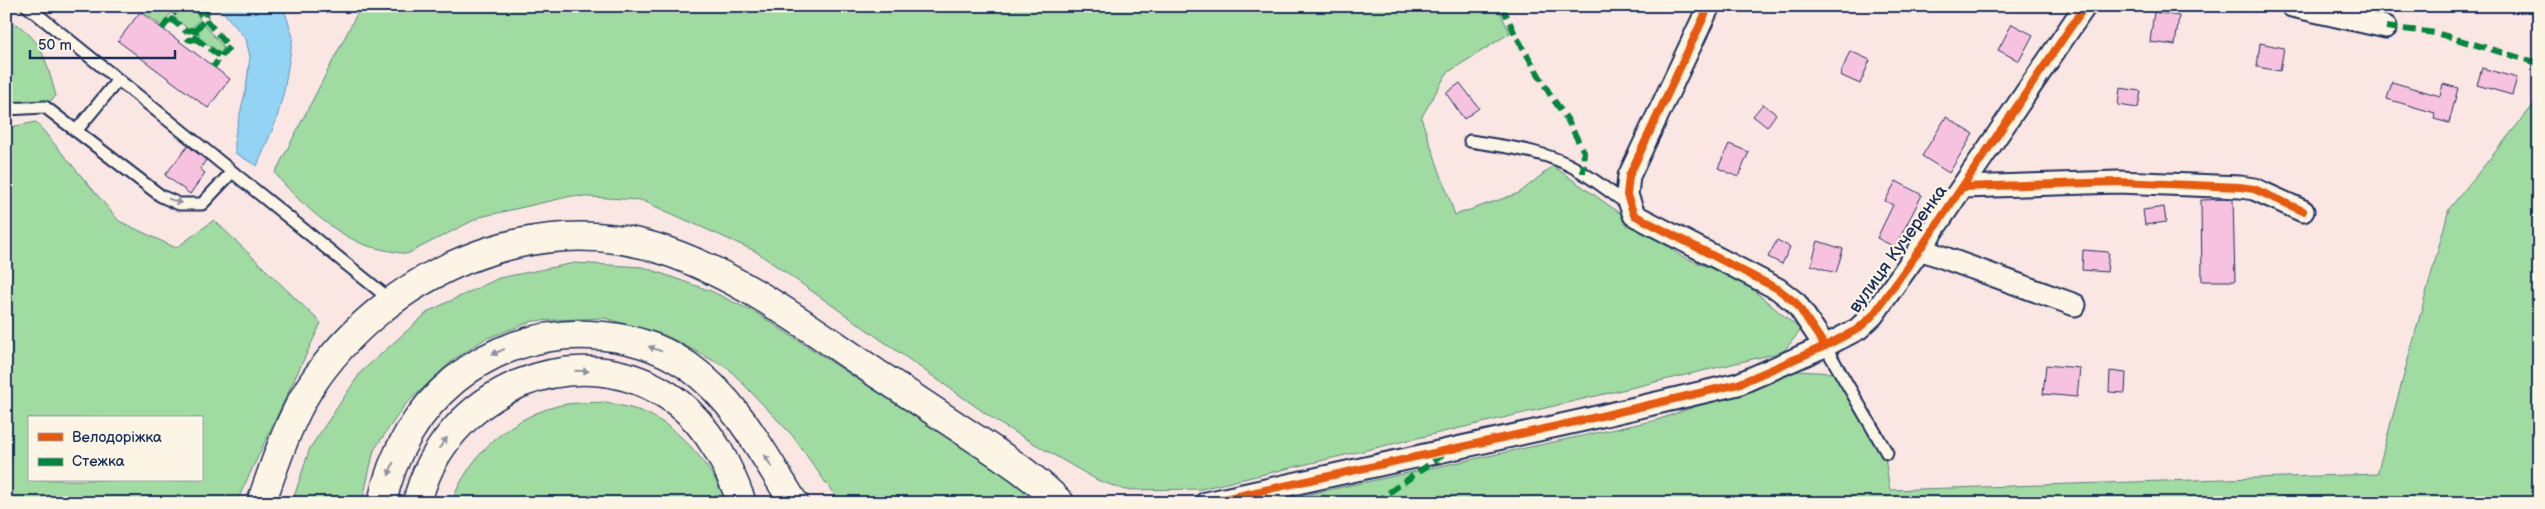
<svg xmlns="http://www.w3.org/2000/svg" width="2545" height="509" font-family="'Balsamiq Sans',sans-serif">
  <rect width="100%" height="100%" fill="#fae6e3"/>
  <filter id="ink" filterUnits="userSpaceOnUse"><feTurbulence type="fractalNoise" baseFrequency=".02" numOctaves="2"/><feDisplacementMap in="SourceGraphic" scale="10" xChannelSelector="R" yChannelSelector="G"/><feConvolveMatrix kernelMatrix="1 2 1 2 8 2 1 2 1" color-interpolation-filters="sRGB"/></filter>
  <g filter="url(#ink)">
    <g fill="#a0dba1" stroke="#5e8580" fill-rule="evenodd">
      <polygon points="149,6 176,6 162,26 144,13"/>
      <polygon points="181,6 188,6 200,18 192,28 190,27 188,29 174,17"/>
      <path d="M 361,6 L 1497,6 L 1510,33 L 1447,73 L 1421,118 L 1455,215 L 1519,193 L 1553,166 L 1681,256 L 1742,281 L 1801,330 L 1783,352 L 1201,489 L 1125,490 L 1097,480 L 1002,425 L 755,251 L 641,200 L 572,196 L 480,217 L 407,254 C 392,251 372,249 358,242 C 328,228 295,199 275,173 Z"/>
      <path d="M 6,18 C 43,38 45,58 56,96 L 45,107 L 6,109 Z"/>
      <polygon points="204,24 224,48 220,54 198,37 200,34 198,32"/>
      <polygon points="2539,98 2539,503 1267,503 1657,420 1797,371 1834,373 1885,458 1890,490 2377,474 2449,209"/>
      <path d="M 36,122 L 119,221 L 176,248 L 214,220 L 321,323 L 236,503 L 6,503 L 6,128 ZM 29,418 L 201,418 L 201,480 L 29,480 Z"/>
      <polygon points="575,263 643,267 711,291 758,314 1035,495 1034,503 840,503 792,435 729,369 665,335 604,318 533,321 485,339 453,360 404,406 374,450 362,503 292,503 310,448 361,372 429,311 499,278"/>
      <path d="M 607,402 C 620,406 635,408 648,414 C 684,432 711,466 727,503 L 451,503 C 470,455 506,420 557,406 C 572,402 591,403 607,402 Z"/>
    </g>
    <polygon fill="#93d4f4" stroke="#6392b8" points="218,6 283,6 293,37 284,91 276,121 257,166 235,153 235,135 246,89 250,57 246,39"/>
    <g fill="#f7c2df" stroke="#1b2f5e">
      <polygon points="140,12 230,79 208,108 118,41"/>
      <polygon points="2154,12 2179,16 2175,45 2150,42"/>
      <polygon points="2012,24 2033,35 2019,61 1998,50"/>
      <polygon points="2260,43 2284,48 2280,71 2257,67"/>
      <polygon points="1850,51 1870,60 1860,84 1840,75"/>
      <polygon points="2482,68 2517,78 2512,95 2477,85"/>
      <polygon points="2392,82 2440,96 2443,84 2458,88 2449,123 2434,119 2435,113 2387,99"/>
      <polygon points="1460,83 1479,108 1464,119 1446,93"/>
      <polygon points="2120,88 2141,91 2138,108 2118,105"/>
      <polygon points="1763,104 1776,114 1767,127 1753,116"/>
      <polygon points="1946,117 1973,134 1949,173 1922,156"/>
      <polygon points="1729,144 1749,152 1738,177 1718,168"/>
      <polygon points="188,146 206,160 200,169 205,173 190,194 165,175"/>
      <polygon points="1896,181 1922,195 1895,247 1877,238 1893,205 1885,201"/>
      <polygon points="2233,199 2235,281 2202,281 2201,200"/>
      <polygon points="2164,207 2166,222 2145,225 2143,210"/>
      <polygon points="1777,240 1790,247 1782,264 1768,257"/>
      <polygon points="1818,241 1843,249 1836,273 1811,265"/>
      <polygon points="2083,250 2109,252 2107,272 2082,270"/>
      <polygon points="2046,365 2080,368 2077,397 2043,394"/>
      <polygon points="2110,371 2126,373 2125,393 2109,392"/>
    </g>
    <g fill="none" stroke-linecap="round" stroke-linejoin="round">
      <g stroke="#1b2f5e" stroke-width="15">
        <g id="lane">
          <polyline points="27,6 392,301"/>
          <polyline points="6,109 45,107 161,196 179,204 202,204 232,172"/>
          <polyline points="76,131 118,80"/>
          <path d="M 1470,141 C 1505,147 1543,150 1575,168 C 1594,179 1611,193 1629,205"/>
          <polyline points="1825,346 1887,453"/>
        </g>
      </g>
      <g stroke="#1b2f5e" stroke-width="25">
        <g id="street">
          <polyline points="1709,6 1629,176 1627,195 1634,215 1778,289 1796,303 1825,346"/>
          <polyline points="2292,6 2386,27"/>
          <polyline points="1963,187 2118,182 2240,187 2254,189 2303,211"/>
          <polyline points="1920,249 2075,305"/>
          <polyline points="1206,503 1584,420 1738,384 1825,346 1858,329 1873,315 1920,249 2085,6"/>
        </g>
      </g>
      <g stroke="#1b2f5e" stroke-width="31">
        <g id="highway">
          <path d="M 261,503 C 275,464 288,422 310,387 C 384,274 534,205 666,251 C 744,278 812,330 879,375 C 912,396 944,418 976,439 C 1006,459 1035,477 1060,503"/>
          <path d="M 382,503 C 402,403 486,331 589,335 C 624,336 659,346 688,366 C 736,400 764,455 794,503"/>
          <path d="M 417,503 C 443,390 581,330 677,402 C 710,428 728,465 742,503"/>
        </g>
      </g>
      <use href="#lane" stroke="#fcf5e5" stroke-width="11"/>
      <use href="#street" stroke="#fcf5e5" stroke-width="21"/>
      <use href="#highway" stroke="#fcf5e5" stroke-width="28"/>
      <g stroke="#00873e" stroke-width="6" stroke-dasharray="12 6" stroke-linecap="butt">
        <polyline points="194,6 229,47 213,67"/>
        <polyline points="1502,6 1515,34 1551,96 1567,119 1584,152 1583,173"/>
        <polyline points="170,18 187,32"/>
        <polyline points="2386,27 2436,33 2534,62 2539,61"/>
        <polyline points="162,29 179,6"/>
        <circle cx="191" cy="35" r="5"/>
        <polyline points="195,31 205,19 208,6"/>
        <polyline points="195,38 221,57"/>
        <polyline points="1374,503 1444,454"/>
      </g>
      <g stroke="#fcf5e5" stroke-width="11">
        <g id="cycleway">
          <polyline points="1709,6 1629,176 1627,195 1634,215 1778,289 1796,303 1825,346"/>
          <polyline points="1963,187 2118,182 2240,187 2254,189 2303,211"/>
          <polyline points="1206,503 1584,420 1738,384 1825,346 1858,329 1873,315 1920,249 2085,6"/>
        </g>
      </g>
      <use href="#cycleway" stroke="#e8590c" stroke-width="8"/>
    </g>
    <defs><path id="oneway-solid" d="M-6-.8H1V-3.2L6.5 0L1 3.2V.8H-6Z" transform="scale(1.25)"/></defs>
    <g fill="#8c92a2">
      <use href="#oneway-solid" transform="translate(175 201) rotate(19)"/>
      <use href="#oneway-solid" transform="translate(655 349) rotate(-159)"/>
      <use href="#oneway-solid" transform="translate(498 352) rotate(155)"/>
      <use href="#oneway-solid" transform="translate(582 371) rotate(1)"/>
      <use href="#oneway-solid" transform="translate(443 443) rotate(-54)"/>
      <use href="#oneway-solid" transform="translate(768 461) rotate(-122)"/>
      <use href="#oneway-solid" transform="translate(391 469) rotate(110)"/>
    </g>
  </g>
  <g text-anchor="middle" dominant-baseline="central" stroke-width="4.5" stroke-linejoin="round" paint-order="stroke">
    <g font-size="18" fill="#1b2f5e" stroke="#fcf5e5">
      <text transform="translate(1898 249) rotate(-54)">вулиця Кучеренка</text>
    </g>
  </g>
  <rect width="2545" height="509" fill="none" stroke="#fcf5e5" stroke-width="25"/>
  <rect x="12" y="12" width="2520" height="484" fill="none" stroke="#1b2f5e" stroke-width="2" filter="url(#ink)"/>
  <rect x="28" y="416" width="175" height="65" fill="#fcf5e5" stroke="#a2a6af"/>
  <rect x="38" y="433" width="25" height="8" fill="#e8590c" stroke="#a2a6af"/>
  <text x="72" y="442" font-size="15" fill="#1b2f5e">Велодоріжка</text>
  <rect x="38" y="458" width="25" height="8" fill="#00873e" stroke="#a2a6af"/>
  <text x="72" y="466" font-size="15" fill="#1b2f5e">Стежка</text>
  <path d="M30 50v8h145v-8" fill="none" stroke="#1b2f5e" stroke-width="2.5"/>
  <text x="38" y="50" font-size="15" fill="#1b2f5e" stroke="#fcf5e5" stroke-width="4" paint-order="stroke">50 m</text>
</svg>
